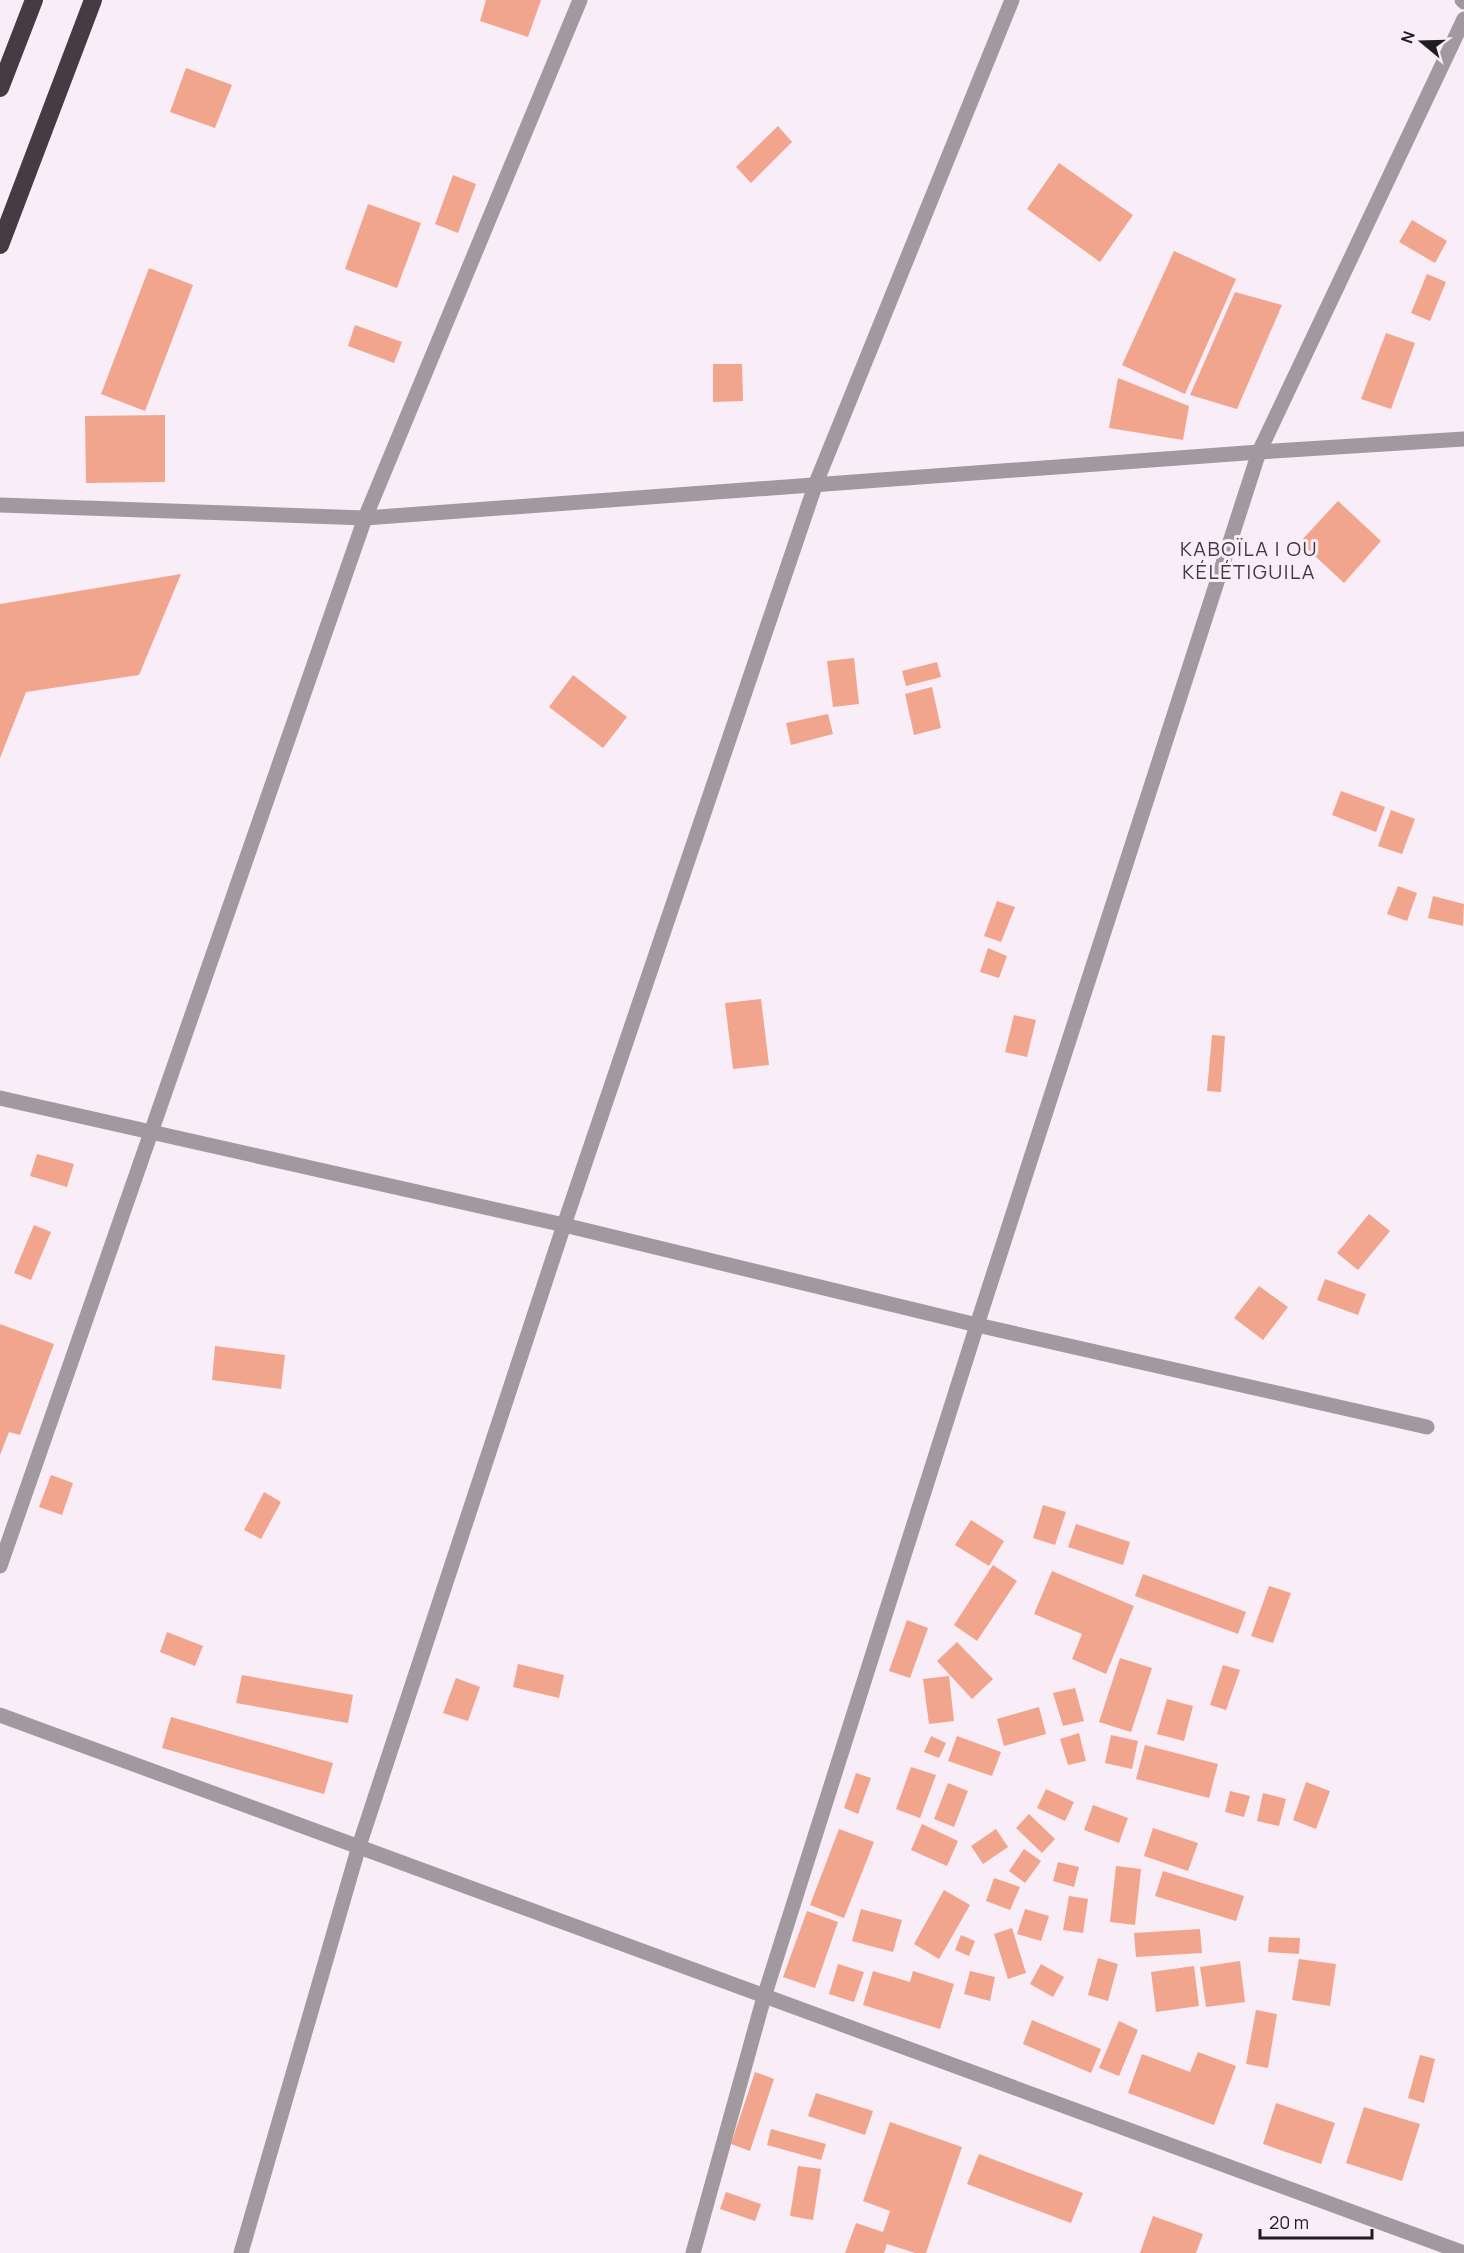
<svg xmlns="http://www.w3.org/2000/svg" width="1464" height="2253" font-family="Manrope,sans-serif">
  <rect width="100%" height="100%" fill="#f9edf8"/>
  <g fill="#f1a58c">
    <polygon points="486,0 541,0 528,37 480,21"/>
    <polygon points="186,68 232,85 215,128 170,112"/>
    <polygon points="778,126 792,142 751,183 736,167"/>
    <polygon points="1059,163 1133,215 1100,262 1027,209"/>
    <polygon points="453,175 476,184 458,233 435,224"/>
    <polygon points="368,204 421,223 397,288 345,269"/>
    <polygon points="1412,220 1447,241 1435,263 1399,242"/>
    <polygon points="1174,251 1236,279 1185,394 1122,365"/>
    <polygon points="149,268 193,285 145,411 101,394"/>
    <polygon points="1427,274 1446,282 1430,321 1411,313"/>
    <polygon points="1235,292 1282,305 1237,409 1190,395"/>
    <polygon points="355,325 402,342 394,363 348,346"/>
    <polygon points="1386,333 1415,343 1391,409 1361,399"/>
    <polygon points="713,364 742,364 743,401 713,402"/>
    <polygon points="1118,378 1189,406 1183,440 1109,428"/>
    <polygon points="165,415 165,482 86,483 85,416"/>
    <polygon points="1338,501 1381,541 1344,583 1300,542"/>
    <polygon points="181,574 139,675 26,692 0,758 0,604"/>
    <polygon points="854,658 859,704 833,707 827,661"/>
    <polygon points="937,662 941,677 906,686 902,671"/>
    <polygon points="573,675 627,717 603,748 549,707"/>
    <polygon points="932,687 941,728 914,735 905,694"/>
    <polygon points="828,714 833,734 791,745 786,723"/>
    <polygon points="1341,791 1385,807 1376,832 1332,815"/>
    <polygon points="1391,810 1415,819 1402,854 1378,846"/>
    <polygon points="1398,886 1417,893 1407,921 1387,914"/>
    <polygon points="1433,896 1464,904 1463,926 1428,918"/>
    <polygon points="997,901 1015,907 1001,942 984,936"/>
    <polygon points="988,948 1007,956 999,978 980,972"/>
    <polygon points="761,999 769,1065 733,1069 725,1003"/>
    <polygon points="1014,1015 1036,1020 1027,1057 1005,1052"/>
    <polygon points="1212,1035 1225,1036 1221,1092 1207,1091"/>
    <polygon points="37,1154 74,1164 67,1187 30,1176"/>
    <polygon points="1369,1214 1390,1231 1358,1270 1337,1253"/>
    <polygon points="34,1225 51,1232 31,1280 14,1273"/>
    <polygon points="1325,1279 1366,1294 1358,1315 1317,1300"/>
    <polygon points="1259,1286 1288,1307 1263,1340 1234,1318"/>
    <polygon points="0,1324 54,1344 20,1435 9,1432 0,1455"/>
    <polygon points="215,1346 285,1355 281,1389 212,1380"/>
    <polygon points="51,1475 73,1483 62,1515 39,1507"/>
    <polygon points="264,1492 281,1502 261,1539 244,1530"/>
    <polygon points="1043,1505 1066,1512 1055,1545 1033,1538"/>
    <polygon points="971,1520 1004,1541 989,1566 955,1545"/>
    <polygon points="1076,1524 1130,1542 1123,1565 1068,1547"/>
    <polygon points="993,1565 1017,1581 977,1641 954,1625"/>
    <polygon points="1052,1571 1134,1606 1106,1674 1072,1659 1082,1634 1034,1614"/>
    <polygon points="1143,1574 1246,1612 1238,1634 1135,1596"/>
    <polygon points="1269,1586 1291,1593 1273,1643 1251,1636"/>
    <polygon points="907,1620 928,1628 910,1678 889,1671"/>
    <polygon points="167,1632 203,1646 195,1666 160,1652"/>
    <polygon points="957,1642 993,1679 972,1699 937,1661"/>
    <polygon points="1120,1658 1152,1668 1131,1732 1099,1722"/>
    <polygon points="518,1664 564,1675 559,1698 513,1687"/>
    <polygon points="1223,1665 1240,1670 1226,1710 1210,1705"/>
    <polygon points="242,1675 353,1695 348,1723 236,1703"/>
    <polygon points="949,1676 954,1721 929,1724 923,1679"/>
    <polygon points="456,1678 480,1687 468,1721 443,1713"/>
    <polygon points="1075,1688 1084,1721 1063,1726 1053,1693"/>
    <polygon points="1167,1699 1193,1706 1184,1741 1157,1734"/>
    <polygon points="1039,1707 1046,1734 1004,1746 997,1719"/>
    <polygon points="171,1717 333,1763 324,1794 162,1748"/>
    <polygon points="1079,1733 1086,1761 1068,1765 1060,1739"/>
    <polygon points="1111,1735 1138,1741 1132,1769 1105,1763"/>
    <polygon points="931,1736 946,1743 939,1758 924,1752"/>
    <polygon points="957,1736 1001,1752 992,1776 948,1761"/>
    <polygon points="1145,1745 1218,1764 1209,1798 1136,1779"/>
    <polygon points="911,1767 936,1775 920,1818 896,1809"/>
    <polygon points="856,1773 871,1778 858,1814 844,1808"/>
    <polygon points="1306,1782 1330,1791 1316,1829 1293,1820"/>
    <polygon points="948,1783 968,1791 954,1827 934,1819"/>
    <polygon points="1046,1789 1074,1802 1065,1821 1037,1808"/>
    <polygon points="1230,1791 1250,1796 1244,1817 1225,1812"/>
    <polygon points="1263,1793 1286,1799 1279,1826 1257,1821"/>
    <polygon points="1093,1805 1128,1818 1119,1843 1084,1830"/>
    <polygon points="1029,1814 1055,1839 1042,1853 1016,1828"/>
    <polygon points="922,1824 958,1841 947,1866 911,1850"/>
    <polygon points="1153,1828 1198,1843 1188,1871 1144,1856"/>
    <polygon points="839,1829 874,1842 844,1918 810,1905"/>
    <polygon points="996,1829 1008,1847 983,1864 971,1846"/>
    <polygon points="1024,1849 1041,1861 1025,1883 1009,1871"/>
    <polygon points="1058,1862 1079,1867 1074,1887 1053,1881"/>
    <polygon points="1116,1866 1141,1869 1135,1925 1110,1922"/>
    <polygon points="1163,1871 1244,1896 1236,1921 1155,1896"/>
    <polygon points="994,1878 1020,1887 1010,1910 986,1901"/>
    <polygon points="944,1890 970,1905 939,1959 914,1944"/>
    <polygon points="1069,1896 1088,1899 1083,1933 1063,1930"/>
    <polygon points="861,1909 902,1920 893,1952 852,1941"/>
    <polygon points="1025,1909 1049,1916 1041,1941 1017,1934"/>
    <polygon points="807,1911 838,1922 815,1988 783,1977"/>
    <polygon points="1012,1928 1026,1973 1008,1979 994,1934"/>
    <polygon points="1200,1929 1202,1953 1136,1957 1134,1933"/>
    <polygon points="961,1935 975,1941 969,1956 955,1950"/>
    <polygon points="1269,1937 1300,1938 1299,1954 1268,1952"/>
    <polygon points="1098,1958 1118,1964 1108,2001 1088,1995"/>
    <polygon points="1299,1959 1336,1964 1330,2006 1292,2000"/>
    <polygon points="1240,1961 1245,2002 1206,2007 1200,1967"/>
    <polygon points="838,1964 864,1972 854,2002 829,1994"/>
    <polygon points="1041,1964 1064,1977 1053,1997 1030,1984"/>
    <polygon points="1194,1966 1199,2006 1156,2012 1151,1972"/>
    <polygon points="873,1971 910,1982 913,1971 954,1984 940,2029 863,2005"/>
    <polygon points="970,1971 995,1977 990,2001 964,1994"/>
    <polygon points="1256,2010 1277,2014 1268,2068 1246,2064"/>
    <polygon points="1032,2020 1101,2049 1091,2073 1023,2044"/>
    <polygon points="1119,2021 1138,2030 1119,2076 1099,2068"/>
    <polygon points="1198,2052 1236,2066 1214,2125 1128,2093 1142,2054 1190,2072"/>
    <polygon points="1420,2055 1435,2059 1424,2103 1408,2098"/>
    <polygon points="755,2072 774,2079 750,2151 731,2144"/>
    <polygon points="816,2093 873,2111 865,2135 808,2116"/>
    <polygon points="1276,2103 1335,2123 1321,2164 1263,2144"/>
    <polygon points="1364,2107 1420,2124 1402,2181 1346,2163"/>
    <polygon points="890,2122 962,2147 926,2253 915,2253 887,2244 884,2253 845,2253 856,2223 883,2232 890,2211 863,2201"/>
    <polygon points="771,2129 826,2144 821,2160 767,2145"/>
    <polygon points="979,2154 1083,2193 1071,2223 967,2184"/>
    <polygon points="798,2166 821,2169 813,2220 790,2216"/>
    <polygon points="726,2192 761,2204 755,2221 720,2209"/>
    <polygon points="1153,2216 1203,2234 1196,2253 1140,2253"/>
  </g>
  <g fill="none" stroke-linecap="round" stroke-linejoin="round">
    <g stroke="#a09a9e" stroke-width="15">
      <polyline points="1462,0 1464,2"/>
      <polyline points="0,505 365,518 1259,452 1464,439"/>
      <polyline points="0,1098 564,1225 977,1325 1427,1427"/>
      <polyline points="0,1566 365,518 580,0"/>
      <polyline points="0,1715 1464,2253"/>
      <polyline points="241,2253 359,1846 564,1225 816,483 1012,0"/>
      <polyline points="693,2253 764,1997 977,1325 1259,452 1464,19"/>
    </g>
    <g stroke="#463b42" stroke-width="18">
      <polyline points="0,88 34,0"/>
      <polyline points="0,245 93,0"/>
    </g>
  </g>
  <g text-anchor="middle" dominant-baseline="central" stroke-width="6" stroke-linejoin="round" paint-order="stroke">
    <g font-size="20" letter-spacing="1.5" fill="#40373f" stroke="#f9edf8">
      <text x="1249" y="548">KABOÏLA I OU<tspan x="1249" dy="23">KÉLÉTIGUILA</tspan></text>
    </g>
  </g>
  <g transform="translate(1422 42) rotate(289)" stroke="#f9edf8" stroke-width="4.5" paint-order="stroke">
  <path d="M0-4.5L10 22L0 15L-10 22Z" fill="#201c20"/>
  <text y="-9" font-size="16" font-weight="bold" text-anchor="middle" fill="#201c20">N</text>
  </g>
  <path d="M1260 2229v9h112v-9" fill="none" stroke="#201c20" stroke-width="3"/>
  <text x="1269" y="2229" font-size="18" fill="#201c20" stroke="#f9edf8" stroke-width="4.5" paint-order="stroke">20 m</text>
</svg>
